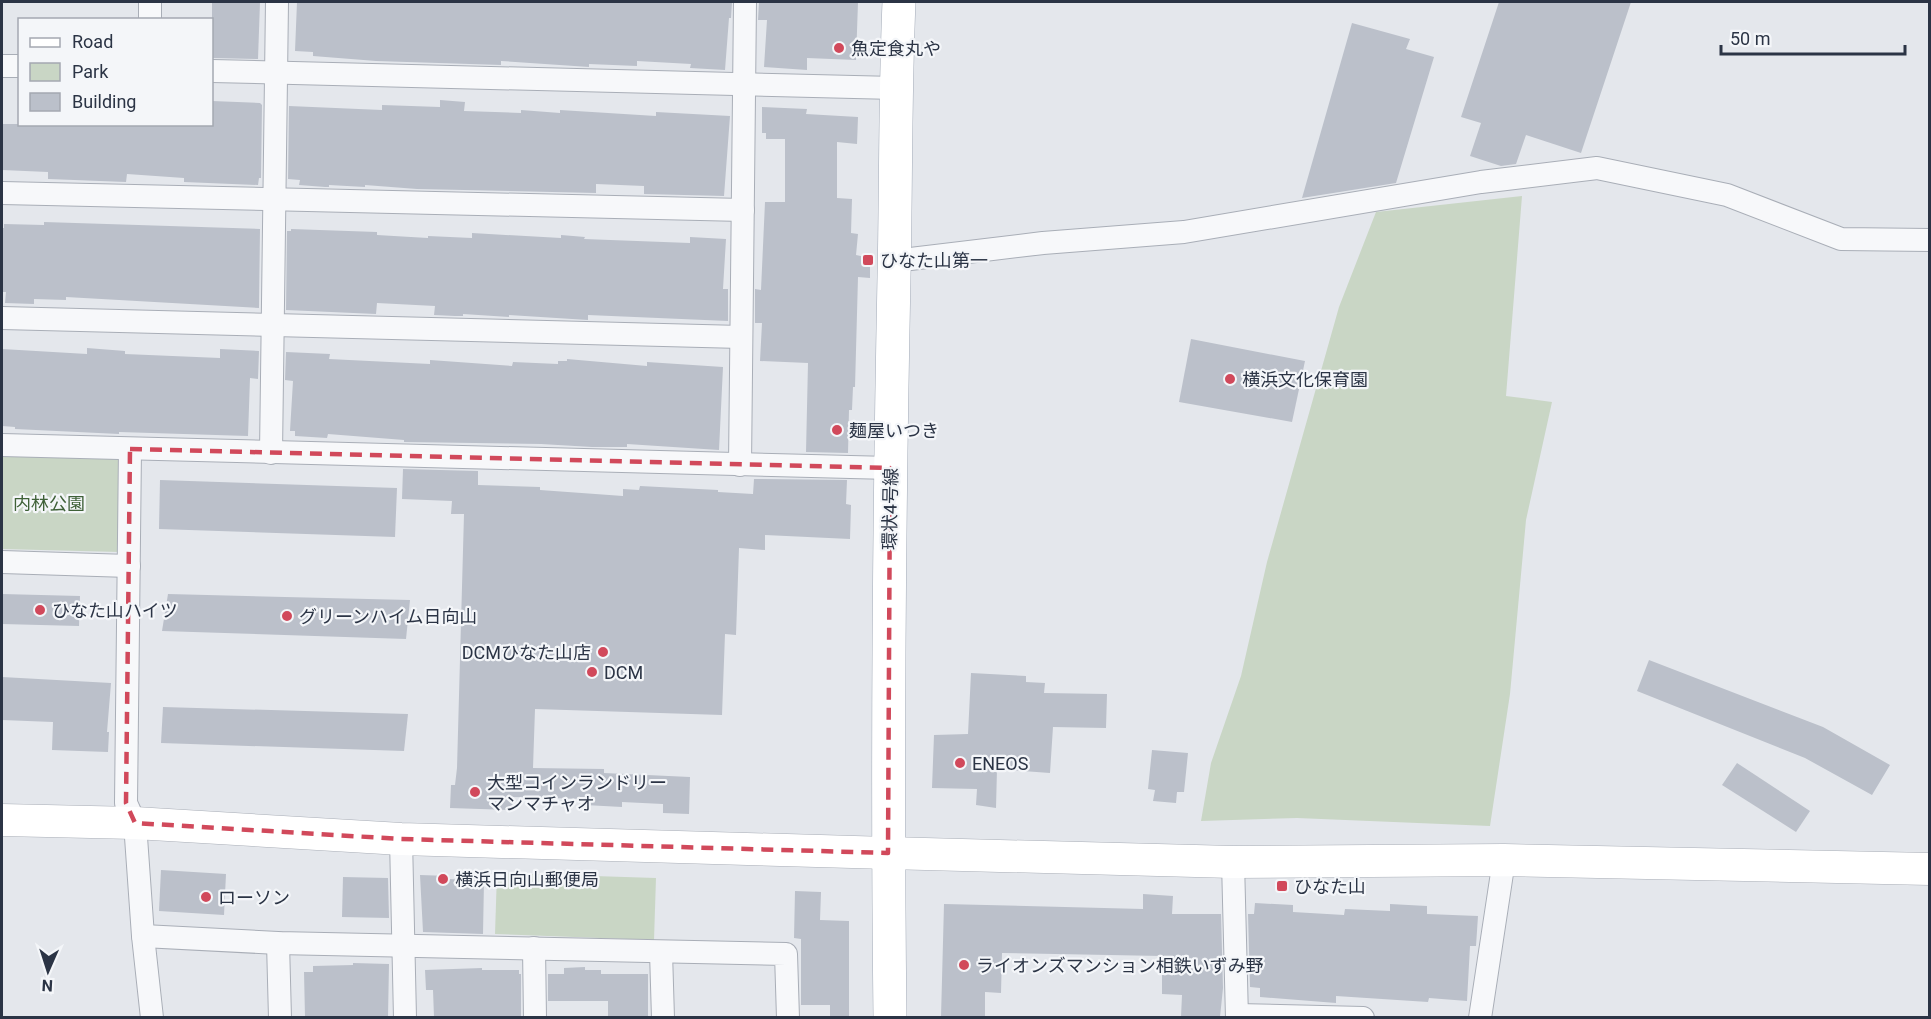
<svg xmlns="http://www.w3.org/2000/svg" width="1931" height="1019" font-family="Roboto,'Noto Sans JP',sans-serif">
  <rect width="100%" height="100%" fill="#e4e7ec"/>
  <g fill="#c9d6c5">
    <polygon points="1522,196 1506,396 1552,402 1526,520 1510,694 1490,826 1297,818 1201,821 1211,763 1241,676 1267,562 1339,307 1376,212"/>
    <polygon points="2,456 120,457 119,552 2,549"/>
    <polygon points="497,873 656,878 654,940 495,934"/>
  </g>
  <g fill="#bbc0ca">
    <polygon points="212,2 260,2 258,59 212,58"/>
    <polygon points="297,2 732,2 731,18 729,18 725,70 690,68 691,64 637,61 637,66 589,64 589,67 501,61 501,65 376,61 313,56 313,52 295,51"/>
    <polygon points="759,2 858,2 856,60 807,58 807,70 764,67 767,20 758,20"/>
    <polygon points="1499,2 1631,2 1581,153 1526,135 1516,164 1501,166 1470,156 1481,123 1461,117"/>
    <polygon points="1352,23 1410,39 1406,49 1434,57 1396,183 1302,198"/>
    <polygon points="440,100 465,102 464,111 521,113 521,110 560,113 560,110 656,116 656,112 730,116 724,196 644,194 644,186 596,184 596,193 417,189 365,185 365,187 329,185 329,187 325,187 299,185 300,180 288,179 289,106 382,110 382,105 440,107"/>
    <polygon points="212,101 260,103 262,105 261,178 259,178 258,185 184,182 184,178 127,174 126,182 48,179 48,172 2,170 2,124 212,124"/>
    <polygon points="762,107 807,109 806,114 858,117 857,144 837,142 837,198 852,199 851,233 858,234 856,255 870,258 870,278 858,277 855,387 853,387 852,410 849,410 848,453 806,452 808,363 760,361 762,323 755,323 755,289 761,290 765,202 785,202 785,139 766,139 766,133 762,133"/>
    <polygon points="44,222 260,229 259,308 66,297 66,300 34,299 34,304 5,303 6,292 2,292 2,228 4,228 4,224 44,225"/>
    <polygon points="291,229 377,232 377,235 428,238 428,236 472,238 472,233 561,238 561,235 585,237 584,239 690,243 690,237 726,239 723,289 728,289 728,321 588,315 588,320 509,315 509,317 463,314 463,316 455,316 434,315 435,306 377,303 376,314 286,310 287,231 291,231"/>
    <polygon points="1191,339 1305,361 1292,422 1179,402"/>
    <polygon points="87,348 125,351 125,354 220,358 220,349 259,351 258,379 250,378 248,436 119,432 119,434 15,429 15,427 2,426 2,349 87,354"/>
    <polygon points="286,352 330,354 329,359 430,364 430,360 512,366 513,362 558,364 558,361 567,361 567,359 647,366 647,362 723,367 719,450 627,444 627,447 592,447 541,444 404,442 404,440 328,434 327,438 295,436 295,431 290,431 293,381 285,380"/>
    <polygon points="403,469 478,471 478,485 540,487 540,490 623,496 623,489 639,490 640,486 718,490 718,492 753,494 754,479 847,480 846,504 851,505 850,539 765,535 765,550 739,548 736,635 725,634 722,715 535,709 533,768 604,769 604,773 690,777 689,814 663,813 663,804 622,802 622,807 585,805 585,799 513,797 512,810 450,808 451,785 455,785 457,768 464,514 451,514 452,501 402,499"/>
    <polygon points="160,480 397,488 395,537 159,529"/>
    <polygon points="2,594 80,596 79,626 2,624"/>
    <polygon points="168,594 410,600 406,639 162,631"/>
    <polygon points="1649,660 1823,727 1890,765 1872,795 1805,758 1637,691"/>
    <polygon points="971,673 1026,676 1026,682 1045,683 1044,693 1107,694 1106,728 1053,727 1050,773 997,769 996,808 976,805 977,789 932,788 934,735 968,734"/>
    <polygon points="2,677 111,683 107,732 109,732 108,752 52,750 53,722 2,720"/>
    <polygon points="163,707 408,714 404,751 161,743"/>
    <polygon points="1152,750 1188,753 1184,792 1177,792 1176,803 1153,801 1155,790 1148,789"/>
    <polygon points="1737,763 1810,811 1796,832 1722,785"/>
    <polygon points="161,870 226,874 224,915 159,911"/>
    <polygon points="420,875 449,876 449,879 484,881 483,934 423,932"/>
    <polygon points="343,877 388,878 389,918 342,917"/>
    <polygon points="795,891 821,892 820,920 849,921 849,1017 830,1017 830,1005 801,1005 801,939 794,938"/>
    <polygon points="1143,894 1173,896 1172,914 1221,914 1223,988 1220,1017 1181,1017 1182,995 1162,994 1162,956 1002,953 1001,993 985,992 985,1017 941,1017 944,904 1143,909"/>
    <polygon points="1255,903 1293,905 1293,912 1344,915 1345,909 1390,911 1390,904 1427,906 1427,914 1478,916 1476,946 1470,946 1467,1001 1429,998 1428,1002 1336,996 1336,1003 1260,997 1260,988 1250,987 1248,914 1254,914"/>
    <polygon points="353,963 389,964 388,1017 305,1017 304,972 313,972 313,966 353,965"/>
    <polygon points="585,967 585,970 601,970 601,974 648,974 648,1017 608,1017 608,1001 548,1001 548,974 564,974 564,968"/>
    <polygon points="482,968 482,970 519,970 519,974 521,974 521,1017 434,1017 433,990 426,990 425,970"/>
  </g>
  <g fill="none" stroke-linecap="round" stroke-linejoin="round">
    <g stroke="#a9aeb7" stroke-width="24">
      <g id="street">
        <polyline points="150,20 150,2"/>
        <polyline points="2,66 20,66"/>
        <polyline points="212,71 895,88"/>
        <polyline points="2,193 743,210"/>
        <polyline points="894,261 1043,243 1184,232 1481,182 1597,168 1727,195 1841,239 1930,240"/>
        <polyline points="2,318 741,337"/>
        <polyline points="2,445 890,468"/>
        <polyline points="130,449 126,803 135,823 143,936 152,1018"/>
        <polyline points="271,453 277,2"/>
        <polyline points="740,465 745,2"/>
        <polyline points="2,562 129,566"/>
        <polyline points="401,839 405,1018"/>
        <polyline points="1233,862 1237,1018"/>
        <polyline points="143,936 278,943 786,954 788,1018"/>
        <polyline points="278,943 280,1018"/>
        <polyline points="534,948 535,1018"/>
        <polyline points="661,952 663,1018"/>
        <polyline points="1237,1015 1363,1018"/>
        <polyline points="1480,1018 1504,860"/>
      </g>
    </g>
    <g stroke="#a9aeb7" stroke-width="33">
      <polyline id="secondary" points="2,820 135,823 401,839 888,853 1233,862 1504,860 1930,869"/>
    </g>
    <g stroke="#a3abb8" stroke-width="34">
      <path id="primary" d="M 890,1018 C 887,771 889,524 894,277 C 896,185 895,93 899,2"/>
    </g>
    <use href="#street" stroke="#f7f8fa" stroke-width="22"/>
    <use href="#secondary" stroke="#fff" stroke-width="32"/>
    <use href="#primary" stroke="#fff" stroke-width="33"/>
  </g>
  <path fill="none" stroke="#d1495b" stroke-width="4.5" stroke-dasharray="12 8" stroke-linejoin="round" d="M 130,449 L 890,468 L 888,853 L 401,839 L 135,823 L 126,803 Z"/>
  <g fill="#d1495b" stroke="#f4f6f9" stroke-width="2">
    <circle cx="839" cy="48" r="6"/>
    <rect x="862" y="254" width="12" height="12" rx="3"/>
    <circle cx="1230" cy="379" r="6"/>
    <circle cx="837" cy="430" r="6"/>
    <circle cx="40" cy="610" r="6"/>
    <circle cx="287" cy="616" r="6"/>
    <circle cx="603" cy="652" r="6"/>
    <circle cx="592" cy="672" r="6"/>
    <circle cx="960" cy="763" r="6"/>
    <circle cx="475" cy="792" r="6"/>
    <circle cx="443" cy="879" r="6"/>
    <rect x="1276" y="880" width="12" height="12" rx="3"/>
    <circle cx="206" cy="897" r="6"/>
    <circle cx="964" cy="965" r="6"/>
  </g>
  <g text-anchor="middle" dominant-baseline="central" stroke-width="4.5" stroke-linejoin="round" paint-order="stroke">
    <g font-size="18" fill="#2b3445" stroke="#f4f6f9" text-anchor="start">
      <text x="851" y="48">魚定食丸や</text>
      <text x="880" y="260">ひなた山第一</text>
      <text x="1242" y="379">横浜文化保育園</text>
      <text x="849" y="430">麺屋いつき</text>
      <text x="52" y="610">ひなた山ハイツ</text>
      <text x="299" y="616">グリーンハイム日向山</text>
      <text x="591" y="652" text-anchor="end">DCMひなた山店</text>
      <text x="604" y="672">DCM</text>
      <text x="972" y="763">ENEOS</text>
      <text x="487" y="782">大型コインランドリー<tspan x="487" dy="21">マンマチャオ</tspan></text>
      <text x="455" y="879">横浜日向山郵便局</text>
      <text x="1294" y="886">ひなた山</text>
      <text x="218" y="897">ローソン</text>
      <text x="976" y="965">ライオンズマンション相鉄いずみ野</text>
    </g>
    <g font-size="18" fill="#3f6138" stroke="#f4f6f9">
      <text x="49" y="503">内林公園</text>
    </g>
    <g font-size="18" fill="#2b3445" stroke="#f4f6f9">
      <text transform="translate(890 509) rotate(-89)">環状4号線</text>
    </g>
  </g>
  <rect width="1931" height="1019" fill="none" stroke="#2b3445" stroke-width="6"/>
  <rect x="18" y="18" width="195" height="108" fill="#f4f6f9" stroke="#a4a8b1" stroke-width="1.5"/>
  <rect x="30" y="38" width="30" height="9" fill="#ffffff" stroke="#a4a8b1" stroke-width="1.5"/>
  <text x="72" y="48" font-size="18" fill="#2b3445">Road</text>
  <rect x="30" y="63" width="30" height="18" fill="#c9d6c5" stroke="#a4a8b1" stroke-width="1.5"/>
  <text x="72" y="78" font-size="18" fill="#2b3445">Park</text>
  <rect x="30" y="93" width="30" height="18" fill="#bbc0ca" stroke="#a4a8b1" stroke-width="1.5"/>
  <text x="72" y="108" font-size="18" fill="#2b3445">Building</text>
  <g transform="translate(48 971) rotate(183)" stroke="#f4f6f9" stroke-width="4.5" paint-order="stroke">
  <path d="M0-4.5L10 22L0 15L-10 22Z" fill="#2b3445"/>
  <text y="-9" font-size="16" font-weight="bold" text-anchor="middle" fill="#2b3445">N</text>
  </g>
  <path d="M1721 45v9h184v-9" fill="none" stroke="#2b3445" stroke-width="3"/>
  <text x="1730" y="45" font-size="18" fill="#2b3445" stroke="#f4f6f9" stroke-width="4.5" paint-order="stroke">50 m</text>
</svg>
